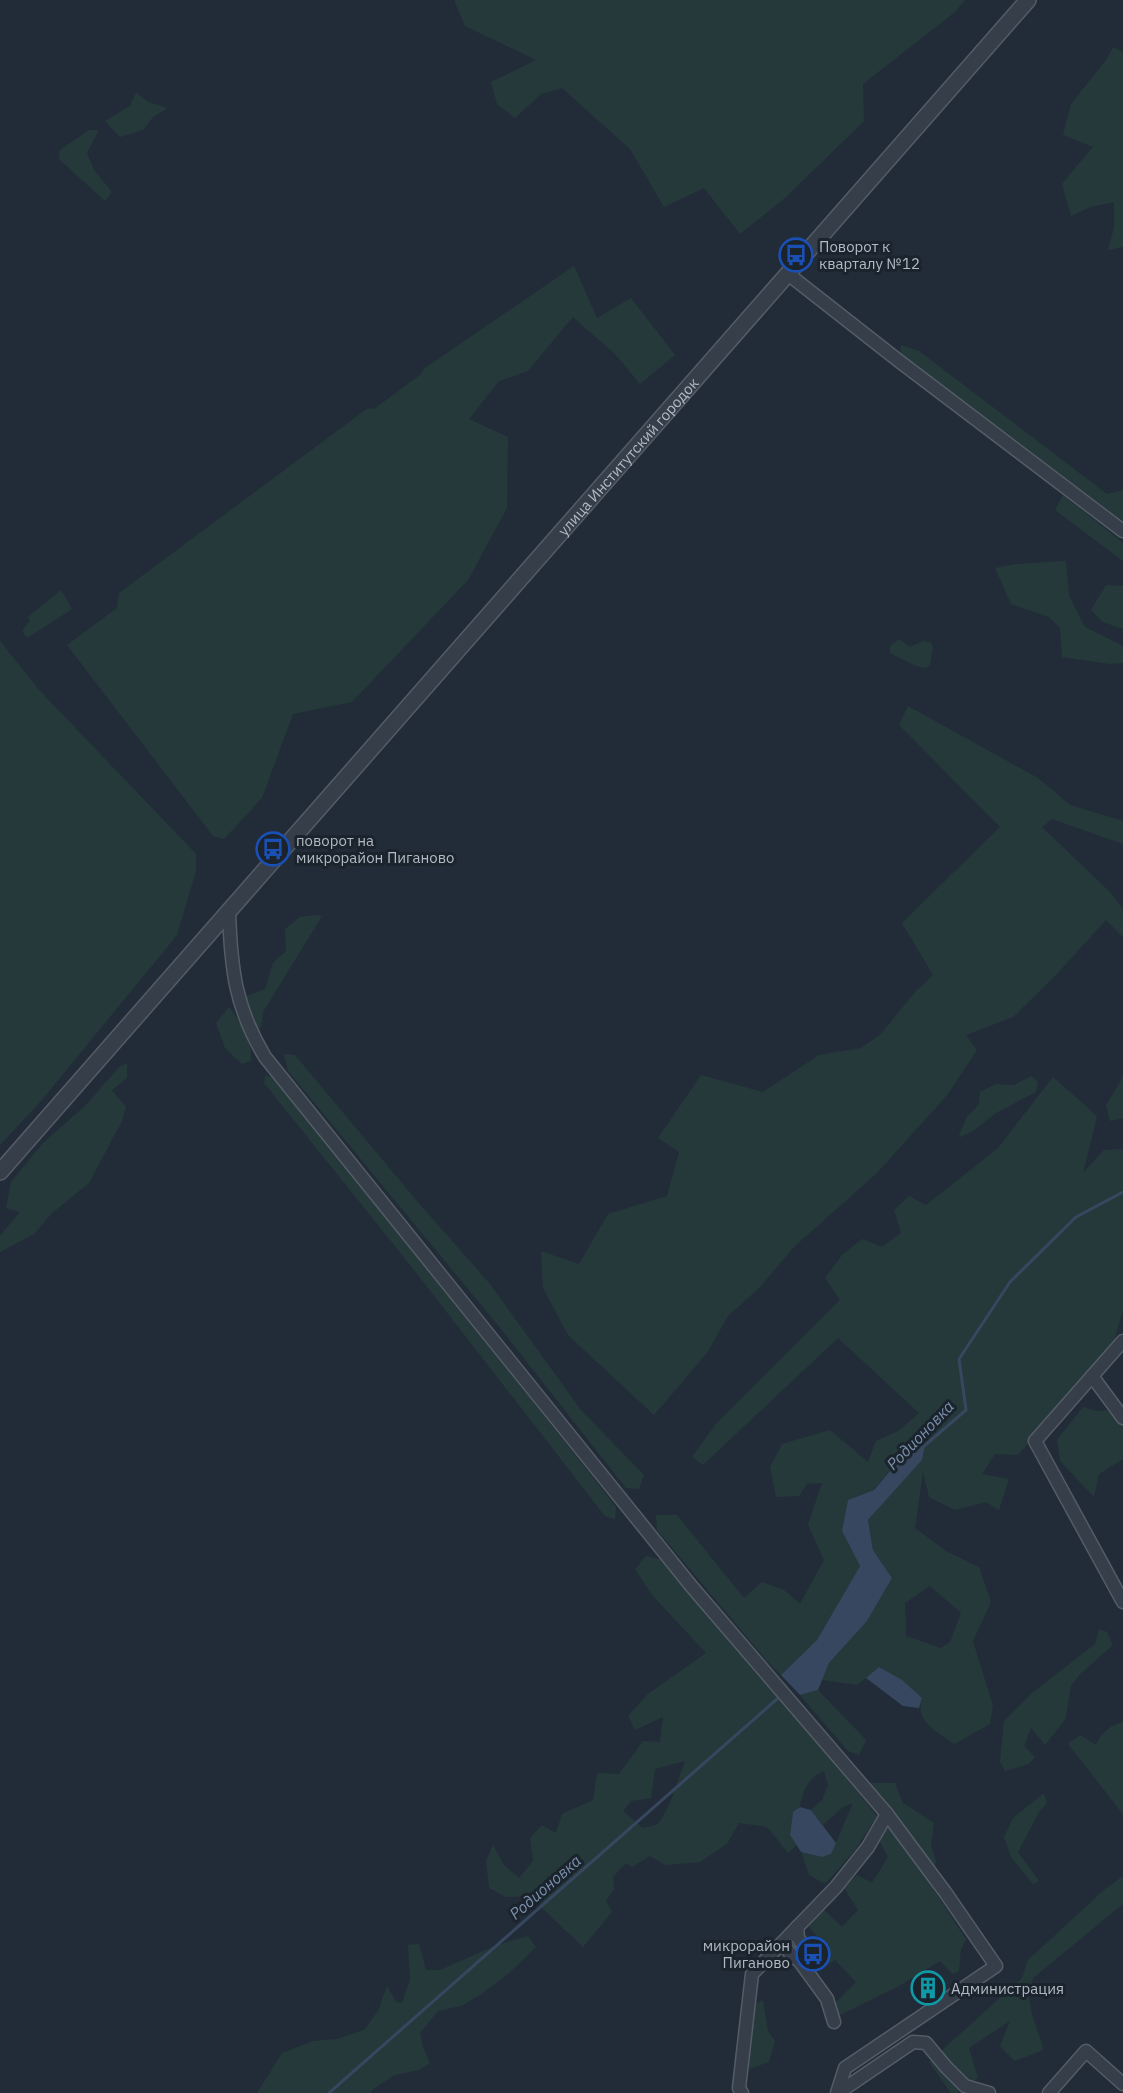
<svg xmlns="http://www.w3.org/2000/svg" width="1123" height="2093" font-family="'IBM Plex Sans',sans-serif">
  <rect width="100%" height="100%" fill="#222c38"/>
  <g fill="#25393a" fill-rule="evenodd">
    <polygon points="454,0 965,0 955,12 863,84 864,121 785,198 740,234 704,188 664,207 630,149 562,88 541,94 515,118 497,104 491,82 536,60 465,26"/>
    <polygon points="1113,47 1123,52 1123,247 1108,250 1114,228 1114,202 1090,207 1071,216 1062,184 1093,147 1063,135 1071,104 1106,60"/>
    <polygon points="136,92 148,102 168,108 153,117 143,130 120,137 105,121 130,106"/>
    <polygon points="89,130 99,130 87,153 94,170 112,192 105,201 59,159 60,150"/>
    <polygon points="574,266 597,318 631,298 675,355 640,384 615,354 573,317 528,371 499,381 469,419 508,437 507,508 468,580 352,702 293,714 262,798 224,839 213,836 67,645 117,608 119,593 368,408 374,409 420,375 425,368"/>
    <polygon points="901,345 919,351 1107,494 1123,490 1123,521 900,355"/>
    <polygon points="1063,495 1123,543 1123,561 1055,510"/>
    <polygon points="1066,561 1069,596 1085,627 1123,646 1123,663 1110,664 1062,657 1060,628 1049,617 1011,604 995,568 1017,564"/>
    <polygon points="1106,585 1123,586 1123,629 1103,622 1091,610"/>
    <polygon points="61,590 72,609 27,638 22,631 30,621 28,617"/>
    <polygon points="899,639 910,647 923,641 930,642 933,646 930,665 926,668 916,666 890,653 890,646"/>
    <polygon points="0,641 39,690 196,854 196,871 177,935 41,1101 0,1145"/>
    <polygon points="908,706 1038,778 1070,805 1123,821 1123,844 1052,819 1042,827 1110,892 1123,909 1123,937 1106,920 1055,976 1013,1017 966,1035 977,1050 948,1094 877,1173 795,1246 758,1289 728,1316 707,1353 654,1415 568,1335 543,1288 541,1251 579,1264 608,1214 667,1196 679,1152 658,1138 701,1075 763,1092 819,1055 861,1048 880,1035 917,990 933,975 902,923 1000,827 899,725"/>
    <polygon points="317,915 322,916 263,1012 261,1028 253,1025 244,997 265,989 273,963 286,951 285,929 300,917"/>
    <path d="M 229,1007 C 240,1021 253,1044 251,1061 L 242,1064 L 225,1048 L 216,1023 Z"/>
    <polygon points="284,1054 295,1055 417,1201 490,1284 581,1410 644,1475 639,1489 626,1488 501,1329 288,1071"/>
    <polygon points="127,1063 127,1078 112,1090 126,1107 122,1121 89,1183 52,1213 34,1234 0,1252 0,1236 20,1212 6,1208 11,1182 43,1143 86,1105 119,1067"/>
    <polygon points="265,1075 279,1079 616,1507 615,1519 605,1516 414,1270 264,1083"/>
    <polygon points="1031,1076 1038,1082 1036,1092 996,1113 973,1131 961,1137 959,1135 967,1117 979,1104 980,1092 996,1084 1014,1085"/>
    <path d="M 1053,1077 L 1097,1116 L 1083,1173 L 1104,1150 L 1123,1149 L 1123,1311 L 1111,1350 L 1018,1455 L 995,1454 L 982,1474 L 1009,1479 L 999,1510 L 986,1502 L 955,1510 L 929,1497 L 923,1472 L 915,1528 L 946,1551 L 979,1567 L 991,1602 L 973,1641 L 993,1706 L 990,1724 L 954,1744 C 936,1730 915,1723 922,1698 L 880,1667 L 857,1685 L 822,1680 L 829,1663 L 867,1621 L 892,1578 L 873,1550 L 868,1520 L 922,1460 L 911,1446 L 873,1490 L 848,1500 L 842,1531 L 860,1566 L 817,1640 L 781,1675 L 766,1660 L 657,1530 L 656,1515 L 677,1515 L 744,1598 L 762,1582 L 784,1590 L 800,1604 L 824,1560 L 808,1525 L 822,1483 L 807,1484 L 799,1496 L 776,1497 L 770,1467 L 782,1444 L 830,1430 L 868,1462 L 876,1441 L 898,1431 L 919,1413 L 838,1338 L 703,1465 L 692,1457 L 715,1425 L 840,1300 L 825,1278 L 842,1255 L 862,1239 L 882,1247 L 901,1233 L 894,1210 L 909,1196 L 926,1205 L 998,1148 ZM 930,1586 L 961,1613 L 950,1642 L 941,1648 L 906,1636 L 905,1603 Z"/>
    <polygon points="1123,1077 1123,1118 1110,1121 1106,1105"/>
    <polygon points="1083,1407 1097,1411 1107,1410 1123,1425 1123,1459 1099,1474 1094,1497 1060,1461 1057,1440"/>
    <path d="M 646,1556 L 662,1560 L 790,1709 L 877,1816 L 855,1850 L 825,1884 L 809,1875 L 801,1852 L 822,1857 L 831,1854 L 853,1803 L 843,1807 L 823,1825 L 811,1810 L 822,1800 L 828,1785 L 824,1771 C 809,1777 802,1791 800,1807 L 793,1813 L 790,1835 L 797,1845 L 788,1853 L 767,1827 L 739,1823 L 727,1844 L 700,1862 L 665,1865 L 650,1856 L 632,1867 L 626,1863 L 613,1877 L 614,1889 L 606,1901 L 612,1912 L 583,1947 L 544,1910 L 532,1896 L 506,1897 L 489,1888 L 486,1861 L 493,1845 L 504,1865 L 519,1878 L 533,1861 L 530,1838 L 542,1825 L 556,1833 L 562,1814 L 593,1800 L 597,1773 L 619,1774 L 643,1741 L 660,1742 L 663,1717 L 635,1730 L 628,1716 L 648,1694 L 706,1653 L 652,1595 L 635,1569 ZM 685,1761 C 680,1774 667,1818 657,1824 C 654,1826 647,1827 643,1828 L 623,1811 L 631,1801 L 651,1798 L 655,1769 Z"/>
    <polygon points="1099,1629 1107,1632 1113,1645 1080,1674 1071,1686 1065,1720 1045,1745 1031,1728 1024,1746 1035,1757 1029,1764 1005,1771 1000,1761 1004,1721 1032,1693 1095,1644"/>
    <polygon points="818,1690 866,1740 859,1755 848,1751 800,1695"/>
    <path d="M 1123,1722 L 1123,1814 L 1068,1744 L 1080,1735 L 1096,1745 C 1102,1732 1109,1726 1123,1722 Z"/>
    <polygon points="869,1783 895,1783 903,1803 934,1823 931,1845 936,1862 929,1883 966,1939 961,1949 959,1971 953,1974 940,1961 899,1986 836,2017 827,2011 856,1982 835,1960 811,1975 808,1968 821,1955 826,1945 809,1927 823,1909 842,1927 858,1910 844,1888 857,1875 872,1883 888,1857 877,1836 891,1812"/>
    <polygon points="1044,1793 1047,1803 1039,1812 1018,1852 1039,1881 1033,1884 1011,1857 1004,1837 1013,1818"/>
    <polygon points="1123,1876 1123,1904 1033,1978 1029,1998 1032,2015 1043,2047 1041,2051 1015,2061 1000,2046 1010,2021 969,2048 978,2078 957,2093 951,2093 929,2062 1022,1978 1028,1960 1104,1890"/>
    <polygon points="528,1936 536,1947 508,1974 480,1995 461,2006 438,2011 420,2033 423,2047 430,2063 419,2070 395,2075 373,2089 371,2093 257,2093 282,2053 313,2041 337,2039 364,2030 378,2011 387,1986 396,2002 402,2003 410,1980 408,1945 419,1944 426,1970 440,1970 497,1945"/>
    <polygon points="763,2000 768,2031 775,2041 769,2062 750,2069 747,2057 753,2006"/>
  </g>
  <g fill="#37475f">
    <polygon points="925,1445 922,1460 868,1520 873,1550 892,1578 867,1621 829,1663 818,1690 800,1695 781,1675 817,1640 860,1566 842,1531 848,1500 874,1490 911,1446"/>
    <polygon points="879,1667 902,1680 922,1698 919,1708 903,1706 866,1678"/>
    <polygon points="800,1807 811,1810 836,1843 831,1854 822,1857 801,1852 790,1835 793,1812"/>
  </g>
  <g fill="none" stroke-linecap="round" stroke-linejoin="round">
    <g stroke="#37475f" stroke-width="3">
      <polyline points="923,1447 966,1410 959,1359 1010,1282 1076,1217 1123,1192"/>
      <polyline points="329,2093 777,1699"/>
    </g>
    <g stroke="#545c67" stroke-width="15">
      <g id="minor">
        <polyline points="788,274 899,361 1123,531"/>
        <path d="M 229,912 C 231,969 235,1007 265,1057 L 692,1587 L 887,1814 L 868,1847 L 836,1887 L 752,1974 L 739,2088 L 742,2093"/>
        <polyline points="1123,1341 1035,1441 1123,1602"/>
        <polyline points="1092,1376 1123,1418"/>
        <polyline points="782,1943 794,1958 798,1959 804,1955 806,1949 798,1938 797,1927"/>
        <polyline points="798,1959 827,1999 834,2022"/>
        <polyline points="837,2093 845,2068 996,1966 945,1892 887,1814"/>
        <polyline points="838,2093 913,2042 926,2043 946,2067 965,2086 989,2093"/>
        <polyline points="1049,2093 1086,2051 1123,2084"/>
      </g>
    </g>
    <g stroke="#545c67" stroke-width="18">
      <g id="tertiary">
        <path id="s1" d="M 0,1172 L 1028,0"/>
      </g>
    </g>
    <use href="#minor" stroke="#363e49" stroke-width="12"/>
    <use href="#tertiary" stroke="#363e49" stroke-width="15"/>
  </g>
  <defs>
    <g id="bus-ring" transform="scale(1.725)"><circle r="9.5" fill="#1b232d" stroke="#1a4fb4" stroke-width="1.5"/><path d="M-5-6H5V4H4V6H2V4H-2V6H-4V4H-5ZM-3.5-4V0h7V-4ZM-3.5 1.2v1.5H-2V1.2ZM2 1.2v1.5H3.5V1.2Z" fill="#1a4fb4"/></g>
    <g id="building-ring" transform="scale(1.725)"><circle r="9.5" fill="#1b232d" stroke="#0f9aa8" stroke-width="1.5"/><path d="M-4-6H4V6H1V3H-1V6H-4ZM-2.5-4.3h1.7v1.8h-1.7ZM.8-4.3h1.7v1.8H.8ZM-2.5-1h1.7V.8h-1.7ZM.8-1h1.7V.8H.8Z" fill="#0f9aa8"/></g>
  </defs>
  <g fill-rule="evenodd">
    <use href="#bus-ring" x="796" y="255"/>
    <use href="#bus-ring" x="273" y="849"/>
    <use href="#bus-ring" x="813" y="1954"/>
    <use href="#building-ring" x="928" y="1988"/>
  </g>
  <g text-anchor="middle" dominant-baseline="central" stroke-width="6" stroke-linejoin="round" paint-order="stroke">
    <g font-size="15" fill="#b1b9c5" stroke="#1b232d" text-anchor="start">
      <text x="819" y="246">Поворот к<tspan x="819" dy="17">кварталу №12</tspan></text>
      <text x="296" y="840">поворот на<tspan x="296" dy="17">микрорайон Пиганово</tspan></text>
      <text x="790" y="1945" text-anchor="end">микрорайон<tspan x="790" dy="17">Пиганово</tspan></text>
      <text x="951" y="1988">Администрация</text>
    </g>
    <g font-size="15" fill="#b1b9c5" stroke="#1b232d">
      <text stroke="none"><textPath href="#s1" startOffset="952">улица Институтский городок</textPath></text>
    </g>
    <g font-size="16" font-style="italic" fill="#7a8fac" stroke="#1b232d">
      <text transform="translate(920 1435) rotate(-46)">Родионовка</text>
      <text transform="translate(545 1887) rotate(-41)">Родионовка</text>
    </g>
  </g>
</svg>
